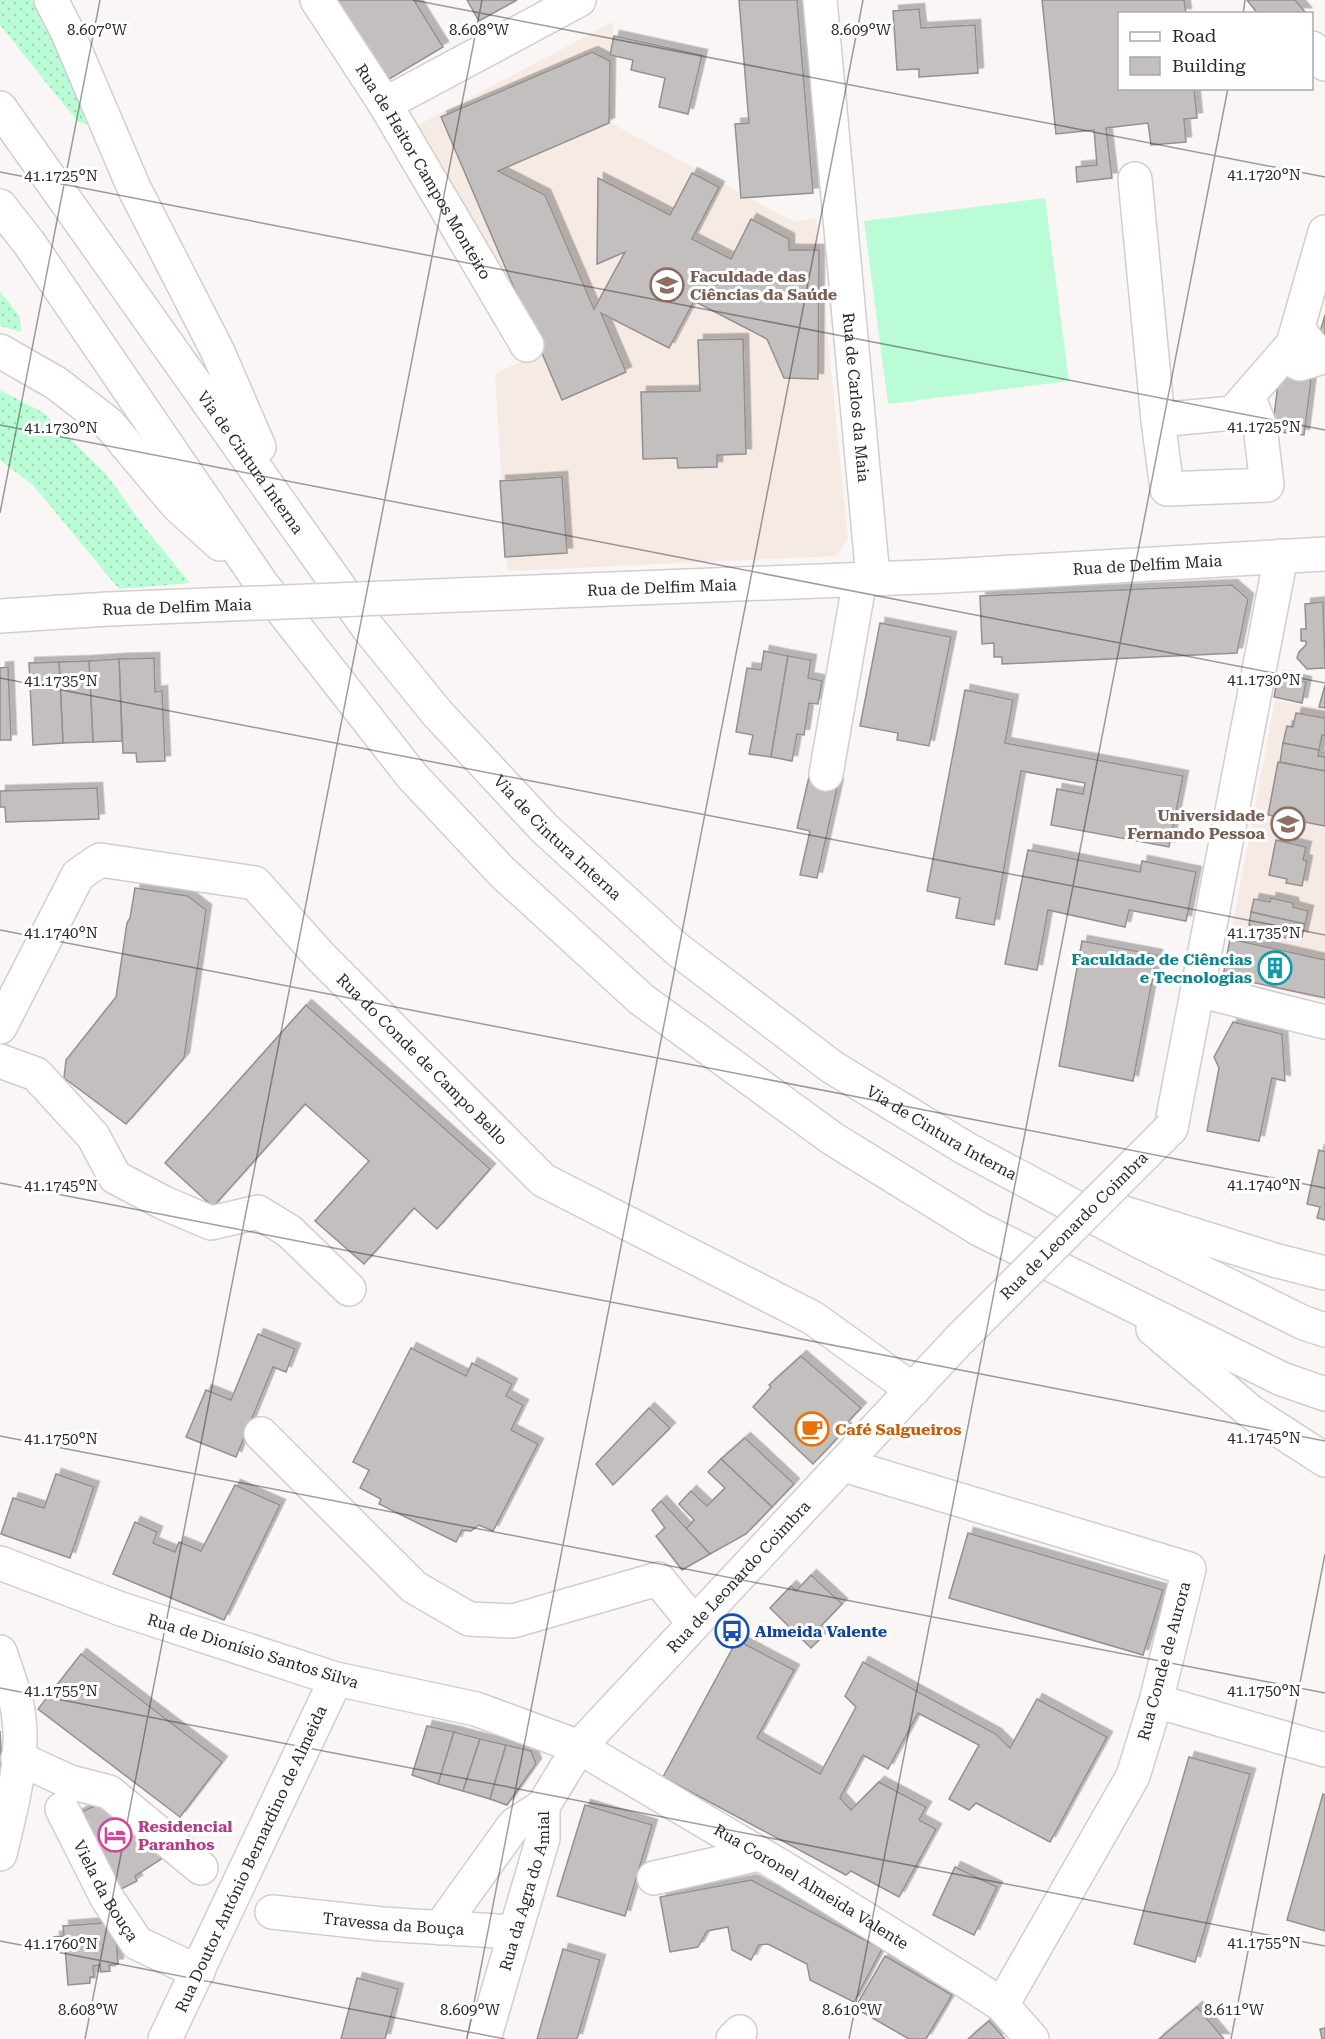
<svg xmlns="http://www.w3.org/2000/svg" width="1325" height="2039" font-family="'Roboto Serif',serif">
  <defs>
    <pattern id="grass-dots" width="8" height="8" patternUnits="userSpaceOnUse" patternTransform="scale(1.5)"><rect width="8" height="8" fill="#b9fcd5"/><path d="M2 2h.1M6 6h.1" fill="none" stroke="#9fd8b7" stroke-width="1.8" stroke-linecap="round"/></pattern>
    <filter id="shadow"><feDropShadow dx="5.5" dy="-5.5" stdDeviation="0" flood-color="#0004"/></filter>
  </defs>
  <rect width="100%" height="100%" fill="#faf6f5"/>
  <g fill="#f6eae5">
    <polygon points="613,22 613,124 794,222 816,218 848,539 836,556 507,571 495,374 549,348 418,125"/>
    <polygon points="1275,700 1325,709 1325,1001 1223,976"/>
  </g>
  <g fill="url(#grass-dots)">
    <polygon points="0,0 32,0 66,70 87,124 78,122 0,25"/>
    <polygon points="0,291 20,317 21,332 0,326"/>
    <polygon points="0,390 44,413 106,474 145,528 190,583 119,589 33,485 0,460"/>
  </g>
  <polygon fill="#b9fcd5" points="1045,198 1069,381 888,404 864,221"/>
  <g fill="#c3bfbf" stroke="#94908f" stroke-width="1.5" filter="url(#shadow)">
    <polygon points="330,0 414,0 443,47 381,84"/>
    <polygon points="467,0 517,0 479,21"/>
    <polygon points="739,0 797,0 813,193 741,198 735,124 749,123"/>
    <polygon points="1042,0 1184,0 1186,14 1120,14 1120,88 1194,88 1197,118 1184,119 1186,142 1151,145 1148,123 1106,128 1112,178 1077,182 1076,167 1097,165 1094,130 1056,134"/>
    <polygon points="1247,0 1295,0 1306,13 1258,14"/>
    <polygon points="919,9 921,28 975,25 978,73 919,77 919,69 897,70 893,11"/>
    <polygon points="614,36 702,55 688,114 659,107 665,78 631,70 633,60 610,55"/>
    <polygon points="592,52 610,61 609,123 498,171 545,195 594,309 625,252 597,264 598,178 670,215 692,173 719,187 692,239 731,259 751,219 789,239 789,250 819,250 818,379 784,378 767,339 694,301 669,348 601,313 626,372 562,400 441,117"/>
    <polygon points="1325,315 1325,341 1318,339"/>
    <polygon points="743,339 746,454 717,455 717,467 678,468 677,458 643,459 641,392 700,391 698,340"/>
    <polygon points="1279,376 1311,380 1304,435 1272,431"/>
    <polygon points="562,477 567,553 505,557 500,481"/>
    <polygon points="1232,585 1248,599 1237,653 1002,664 1002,657 994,657 994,643 982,644 980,596"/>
    <polygon points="1323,602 1325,668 1307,669 1297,658 1299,652 1306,645 1306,641 1301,641 1301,629 1306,629 1305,604"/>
    <polygon points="880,623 951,637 929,746 897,740 898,733 860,726"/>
    <polygon points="764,651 788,656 771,757 749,754 753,735 736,732 747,668 761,670"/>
    <polygon points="788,656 811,660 808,678 822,681 818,704 809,703 804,735 797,734 792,761 771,757"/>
    <polygon points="154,658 155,692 162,691 165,761 137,762 136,753 123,753 119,659"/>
    <polygon points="119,659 122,741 93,742 89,661"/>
    <polygon points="89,661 93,742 63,743 59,662"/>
    <polygon points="59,662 63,743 33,745 29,663"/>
    <polygon points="8,667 11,740 0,740 0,668"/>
    <polygon points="1278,676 1306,682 1302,703 1274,697"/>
    <polygon points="1325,685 1325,708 1319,707"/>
    <polygon points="965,690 1013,700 1005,743 1183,776 1169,847 1051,825 1057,789 1083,794 1085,783 1021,771 994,925 956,918 960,898 927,891"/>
    <polygon points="1296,713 1325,718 1325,736 1322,735 1319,750 1283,743 1287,726 1293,727"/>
    <polygon points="1283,743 1319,750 1318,756 1325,757 1325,771 1280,762"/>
    <polygon points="1278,762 1325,771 1325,826 1268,815"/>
    <polygon points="809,777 838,784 817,878 800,875 810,831 797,828"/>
    <polygon points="97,788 99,819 6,822 5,807 0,807 0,791"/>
    <polygon points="1276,840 1306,847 1303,860 1307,861 1302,886 1286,883 1287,879 1269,875"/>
    <polygon points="1028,850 1140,872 1142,861 1196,872 1186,921 1129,910 1125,927 1048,910 1037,970 1005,964"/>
    <polygon points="135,888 188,896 206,910 184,1058 126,1124 64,1078 66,1060 116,997 127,923 130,918"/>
    <polygon points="1271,898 1293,903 1293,907 1308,911 1305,924 1251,912 1254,899 1270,902"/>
    <polygon points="1251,912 1305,924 1302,937 1287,933 1286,938 1249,925"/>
    <polygon points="1230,939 1325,960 1325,998 1223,976"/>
    <polygon points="1082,941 1157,955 1133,1081 1059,1066"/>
    <polygon points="306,1005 490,1169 437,1229 414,1208 364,1264 315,1221 369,1161 305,1104 213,1207 165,1163"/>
    <polygon points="1233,1022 1282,1034 1285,1081 1272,1078 1259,1141 1207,1131 1219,1068 1214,1057"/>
    <polygon points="1319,1150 1325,1152 1325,1220 1317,1218 1320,1207 1307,1204"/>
    <polygon points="258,1334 295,1349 286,1372 273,1367 236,1457 186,1437 206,1390 231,1400"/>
    <polygon points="411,1348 466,1376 472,1363 512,1384 506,1396 523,1405 511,1430 538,1444 493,1531 479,1525 471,1531 462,1530 456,1542 379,1504 381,1499 360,1488 369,1470 353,1462"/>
    <polygon points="801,1356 861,1408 844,1426 846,1429 813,1464 753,1407 771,1387 769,1385"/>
    <polygon points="649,1408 670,1428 613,1485 596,1464"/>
    <polygon points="745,1438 794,1484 772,1507 721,1459"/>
    <polygon points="721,1459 772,1507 746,1534 710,1554 686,1529 694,1520 679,1504 691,1491 707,1506 725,1488 708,1472"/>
    <polygon points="56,1474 94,1487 70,1558 1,1534 13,1498 44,1508"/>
    <polygon points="235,1485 280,1505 224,1620 113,1574 135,1522 157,1532 153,1543 175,1552 179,1542 201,1551"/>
    <polygon points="661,1501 710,1554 682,1570 656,1536 665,1528 652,1510"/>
    <polygon points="968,1533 1163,1590 1143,1655 949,1598"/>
    <polygon points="811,1575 842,1604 818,1629 824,1635 811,1648 770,1608 791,1586 796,1591"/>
    <polygon points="737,1640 794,1670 757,1738 820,1774 856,1707 845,1696 863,1662 996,1734 1010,1748 1037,1699 1107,1737 1050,1842 976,1803 969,1810 949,1799 979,1745 918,1713 888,1769 863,1755 840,1798 851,1810 879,1782 926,1807 919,1820 936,1829 899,1897 851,1871 846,1875 663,1777"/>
    <polygon points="81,1654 222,1762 180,1817 38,1709"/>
    <polygon points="427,1726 454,1732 438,1784 412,1775"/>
    <polygon points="0,1731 3,1783 0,1796"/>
    <polygon points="454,1732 480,1739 463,1791 438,1784"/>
    <polygon points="480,1739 506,1745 490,1799 463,1791"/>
    <polygon points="506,1745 531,1751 536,1764 507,1805 490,1799"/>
    <polygon points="1189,1757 1250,1774 1195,1962 1134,1944"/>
    <polygon points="1323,1794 1325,1795 1325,1931 1287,1920"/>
    <polygon points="107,1800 169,1854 135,1876 137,1881 110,1895 73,1816"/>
    <polygon points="585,1805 652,1825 625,1916 557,1896"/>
    <polygon points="955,1867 997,1887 974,1935 933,1915"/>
    <polygon points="751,1880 882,1949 854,2002 810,1980 807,1964 768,1944 759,1945 751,1960 732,1950 728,1927 707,1931 698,1947 670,1952 660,1897"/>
    <polygon points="115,1922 118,1964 109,1965 110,1971 101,1972 100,1965 93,1966 94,1977 90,1977 90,1983 68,1985 65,1947 55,1948 54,1937 64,1936 63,1926"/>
    <polygon points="563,1949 600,1960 577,2039 537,2039"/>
    <polygon points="885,1956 952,1995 926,2039 909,2039 855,2008"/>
    <polygon points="357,1978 398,1989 385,2039 341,2039"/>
    <polygon points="1197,2007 1224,2039 1159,2039"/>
    <polygon points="989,2021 1005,2039 968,2039"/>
    <polygon points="1325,2028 1325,2039 1322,2039 1320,2029"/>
  </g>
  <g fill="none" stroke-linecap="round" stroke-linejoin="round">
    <g stroke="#d2cecd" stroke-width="36">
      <g id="minor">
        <path id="s1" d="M 317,0 L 385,104 L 527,345"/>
        <path id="s2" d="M 820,0 L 873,578"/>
        <polyline points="1312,48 1325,64"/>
        <polyline points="385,104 579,0"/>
        <polyline points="1135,179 1158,420 1233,413 1293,344 1325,232"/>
        <polyline points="1283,356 1300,364 1320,358 1298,329"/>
        <polyline points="1158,420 1167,489 1267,485 1260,426 1248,396"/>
        <path id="s3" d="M 508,593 L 947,576 L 1325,554"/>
        <polyline points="0,616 108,609"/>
        <polyline points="826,774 860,579"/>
        <polyline points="1198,990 1325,1022"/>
        <path id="s4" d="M 0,1027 L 78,875 L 100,860 L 255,883 L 320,956 L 543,1180 L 813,1318 L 913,1390"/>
        <polyline points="0,1061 36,1074 93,1136 115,1177 164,1203 211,1223 258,1212 289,1231 349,1289"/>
        <polyline points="1171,1128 1281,556"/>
        <polyline points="261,1434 414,1587 469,1619 513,1621 658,1579 694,1623"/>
        <polyline points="844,1465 1189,1569 1156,1701 1133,1776 1002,2005"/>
        <path d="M 0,1652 C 6,1670 13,1688 17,1706 C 27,1753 11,1808 0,1854"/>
        <path id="s5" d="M 336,1679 L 476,1709 L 579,1747 L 787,1870 L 970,1984 L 1002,2005 L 1032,2039"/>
        <polyline points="1156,1701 1325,1750"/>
        <polyline points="18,1758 70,1782 109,1792 201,1868"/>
        <path id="s6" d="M 62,1809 L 107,1898 L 137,1943 L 198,1972"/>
        <polyline points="654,1878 759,1854"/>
        <path id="s7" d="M 272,1912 L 382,1924 L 513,1932"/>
        <polyline points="440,1928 514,1825 543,1806"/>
        <path id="s8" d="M 484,2039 L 543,1838 L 543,1806 L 579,1747 L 959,1340"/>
        <polyline points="733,2039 740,2032"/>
      </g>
    </g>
    <g stroke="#d2cecd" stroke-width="36">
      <polyline id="major" points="0,1563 121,1609 336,1679 165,2039"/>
    </g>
    <g stroke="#d2cecd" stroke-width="36">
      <g id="highway">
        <polyline points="51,0 67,31 134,188 217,350 259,447"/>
        <path id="s9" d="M 0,108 L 369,629 L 437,713 L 545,829 L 677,949 L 832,1067 L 965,1148 L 1135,1239 L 1304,1323 L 1325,1330"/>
        <polyline points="0,206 29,243 261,583 412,776 502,872 641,999 833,1139 979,1229 1282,1379 1325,1394"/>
        <polyline points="0,351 56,383 109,424 177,505 220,544"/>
        <polyline points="1105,1207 1274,1260 1325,1273"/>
        <polyline points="1153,1329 1251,1412 1325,1460"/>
      </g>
    </g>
    <use href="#minor" stroke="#fff" stroke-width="33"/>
    <use href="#major" stroke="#fff" stroke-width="33"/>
    <use href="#highway" stroke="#fff" stroke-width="33"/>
    <g stroke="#d2cecd" stroke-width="36" stroke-linecap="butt">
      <g id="minor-bridge">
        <polyline points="108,609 508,593"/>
        <path id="s10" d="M 959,1340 L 1171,1128"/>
      </g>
    </g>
    <use href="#minor-bridge" stroke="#fff" stroke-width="33"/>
  </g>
  <path fill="none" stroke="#2b2929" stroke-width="1.5" stroke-opacity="0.45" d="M 413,0 L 1325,177M 1243,14 L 1245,0M 0,172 L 1325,430M 0,425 L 1325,683M 0,513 L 100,0M 0,678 L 1325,935M 0,930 L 1325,1188M 0,1183 L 1325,1441M 0,1436 L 1325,1693M 0,1688 L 1325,1946M 0,1941 L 505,2039M 85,2039 L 482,0M 467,2039 L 863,0M 849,2039 L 1228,88M 1231,2039 L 1325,1554"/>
  <defs>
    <g id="school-ring" transform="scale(1.725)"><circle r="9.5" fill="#fff" stroke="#8d6e63" stroke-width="1.5"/><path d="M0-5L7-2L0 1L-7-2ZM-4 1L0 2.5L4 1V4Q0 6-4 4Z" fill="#8d6e63"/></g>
    <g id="university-ring" transform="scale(1.725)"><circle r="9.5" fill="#fff" stroke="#8d6e63" stroke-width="1.5"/><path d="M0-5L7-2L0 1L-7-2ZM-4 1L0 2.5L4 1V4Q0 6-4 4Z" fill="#8d6e63"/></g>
    <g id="building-ring" transform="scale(1.725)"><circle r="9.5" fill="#fff" stroke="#0f9aa8" stroke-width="1.5"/><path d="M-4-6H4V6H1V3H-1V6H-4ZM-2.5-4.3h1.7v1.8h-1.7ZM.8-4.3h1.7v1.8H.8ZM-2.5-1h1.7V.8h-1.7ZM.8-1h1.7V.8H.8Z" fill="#0f9aa8"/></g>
    <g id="cafe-ring" transform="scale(1.725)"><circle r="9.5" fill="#fff" stroke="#e8710a" stroke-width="1.5"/><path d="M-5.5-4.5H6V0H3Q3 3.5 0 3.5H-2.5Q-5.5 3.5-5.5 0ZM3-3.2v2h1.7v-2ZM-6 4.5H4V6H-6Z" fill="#e8710a"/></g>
    <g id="bus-ring" transform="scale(1.725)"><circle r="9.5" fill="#fff" stroke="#1a4fb4" stroke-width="1.5"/><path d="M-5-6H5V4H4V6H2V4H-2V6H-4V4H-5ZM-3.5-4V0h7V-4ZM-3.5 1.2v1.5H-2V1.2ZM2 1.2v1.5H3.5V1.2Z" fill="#1a4fb4"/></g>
    <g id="hotel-ring" transform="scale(1.725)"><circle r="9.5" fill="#fff" stroke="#d1479c" stroke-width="1.5"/><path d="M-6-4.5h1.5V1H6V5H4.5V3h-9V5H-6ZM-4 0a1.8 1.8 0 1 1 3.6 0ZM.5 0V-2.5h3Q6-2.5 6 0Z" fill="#d1479c"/></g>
  </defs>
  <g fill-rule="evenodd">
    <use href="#school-ring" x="667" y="285"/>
    <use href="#university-ring" x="1288" y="824"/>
    <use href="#building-ring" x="1275" y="968"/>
    <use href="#cafe-ring" x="812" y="1429"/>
    <use href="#bus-ring" x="732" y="1631"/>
    <use href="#hotel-ring" x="115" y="1835"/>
  </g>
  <g text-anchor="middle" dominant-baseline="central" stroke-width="6" stroke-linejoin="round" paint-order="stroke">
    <g font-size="16" fill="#2b2929" stroke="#fff">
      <text stroke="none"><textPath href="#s1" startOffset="202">Rua de Heitor Campos Monteiro</textPath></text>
      <text stroke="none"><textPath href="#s2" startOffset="399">Rua de Carlos da Maia</textPath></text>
      <text stroke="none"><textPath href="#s9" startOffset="434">Via de Cintura Interna</textPath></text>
      <text stroke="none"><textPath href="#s3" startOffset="640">Rua de Delfim Maia</textPath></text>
      <text stroke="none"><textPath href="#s3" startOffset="154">Rua de Delfim Maia</textPath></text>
      <text transform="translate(177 607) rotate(-2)">Rua de Delfim Maia</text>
      <text stroke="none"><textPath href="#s9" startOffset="920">Via de Cintura Interna</textPath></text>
      <text stroke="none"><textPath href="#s4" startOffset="597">Rua do Conde de Campo Bello</textPath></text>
      <text stroke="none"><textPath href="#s9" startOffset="1406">Via de Cintura Interna</textPath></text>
      <text stroke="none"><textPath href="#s10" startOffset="162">Rua de Leonardo Coimbra</textPath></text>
      <text stroke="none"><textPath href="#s8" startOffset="544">Rua de Leonardo Coimbra</textPath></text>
      <text transform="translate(253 1651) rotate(17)">Rua de Dionísio Santos Silva</text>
      <text transform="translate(1164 1661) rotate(-75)">Rua Conde de Aurora</text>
      <text transform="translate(251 1859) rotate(-65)">Rua Doutor António Bernardino de Almeida</text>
      <text stroke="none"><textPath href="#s5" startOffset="524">Rua Coronel Almeida Valente</textPath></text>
      <text stroke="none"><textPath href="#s6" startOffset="93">Viela da Bouça</textPath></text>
      <text stroke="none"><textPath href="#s8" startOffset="154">Rua da Agra do Amial</textPath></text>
      <text stroke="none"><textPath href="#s7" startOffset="122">Travessa da Bouça</textPath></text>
    </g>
    <g font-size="16" font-weight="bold" fill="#785e54" stroke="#fff" text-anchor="start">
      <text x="690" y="276">Faculdade das<tspan x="690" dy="18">Ciências da Saúde</tspan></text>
      <text x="1265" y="815" text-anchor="end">Universidade<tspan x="1265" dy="18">Fernando Pessoa</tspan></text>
    </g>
    <g font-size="16" font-weight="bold" fill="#0d838f" stroke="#fff" text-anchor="end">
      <text x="1252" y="959">Faculdade de Ciências<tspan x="1252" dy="18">e Tecnologias</tspan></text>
    </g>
    <g font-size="16" font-weight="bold" fill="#c56008" stroke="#fff" text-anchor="start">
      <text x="835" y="1429">Café Salgueiros</text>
    </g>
    <g font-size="16" font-weight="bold" fill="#164399" stroke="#fff" text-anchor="start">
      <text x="755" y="1631">Almeida Valente</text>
    </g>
    <g font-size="16" font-weight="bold" fill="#b23c85" stroke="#fff" text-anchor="start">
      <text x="138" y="1826">Residencial<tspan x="138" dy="18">Paranhos</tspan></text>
    </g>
  </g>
  <g font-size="15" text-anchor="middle" fill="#2b2929" stroke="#fff" stroke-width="6" stroke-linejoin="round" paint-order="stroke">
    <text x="97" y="35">8.607°W</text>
    <text x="479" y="35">8.608°W</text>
    <text x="861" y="35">8.609°W</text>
    <text x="1264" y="180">41.1720°N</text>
    <text x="61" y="181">41.1725°N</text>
    <text x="1264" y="432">41.1725°N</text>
    <text x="61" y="433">41.1730°N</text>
    <text x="1264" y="685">41.1730°N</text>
    <text x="61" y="686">41.1735°N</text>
    <text x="1264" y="938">41.1735°N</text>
    <text x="61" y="938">41.1740°N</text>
    <text x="1264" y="1190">41.1740°N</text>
    <text x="61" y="1191">41.1745°N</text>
    <text x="1264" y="1443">41.1745°N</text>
    <text x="61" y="1444">41.1750°N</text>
    <text x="1264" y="1696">41.1750°N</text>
    <text x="61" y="1696">41.1755°N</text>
    <text x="1264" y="1948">41.1755°N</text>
    <text x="61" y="1949">41.1760°N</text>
    <text x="88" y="2015">8.608°W</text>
    <text x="470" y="2015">8.609°W</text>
    <text x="852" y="2015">8.610°W</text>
    <text x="1234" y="2015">8.611°W</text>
  </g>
  <rect x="1118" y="12" width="195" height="78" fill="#ffffff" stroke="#aaa9a9" stroke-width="1.5"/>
  <rect x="1130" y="32" width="30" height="9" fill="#ffffff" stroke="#aaa9a9" stroke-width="1.5"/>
  <text x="1172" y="42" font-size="18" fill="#2b2929">Road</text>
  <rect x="1130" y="57" width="30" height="18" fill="#c3bfbf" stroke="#aaa9a9" stroke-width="1.5"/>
  <text x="1172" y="72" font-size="18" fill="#2b2929">Building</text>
</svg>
